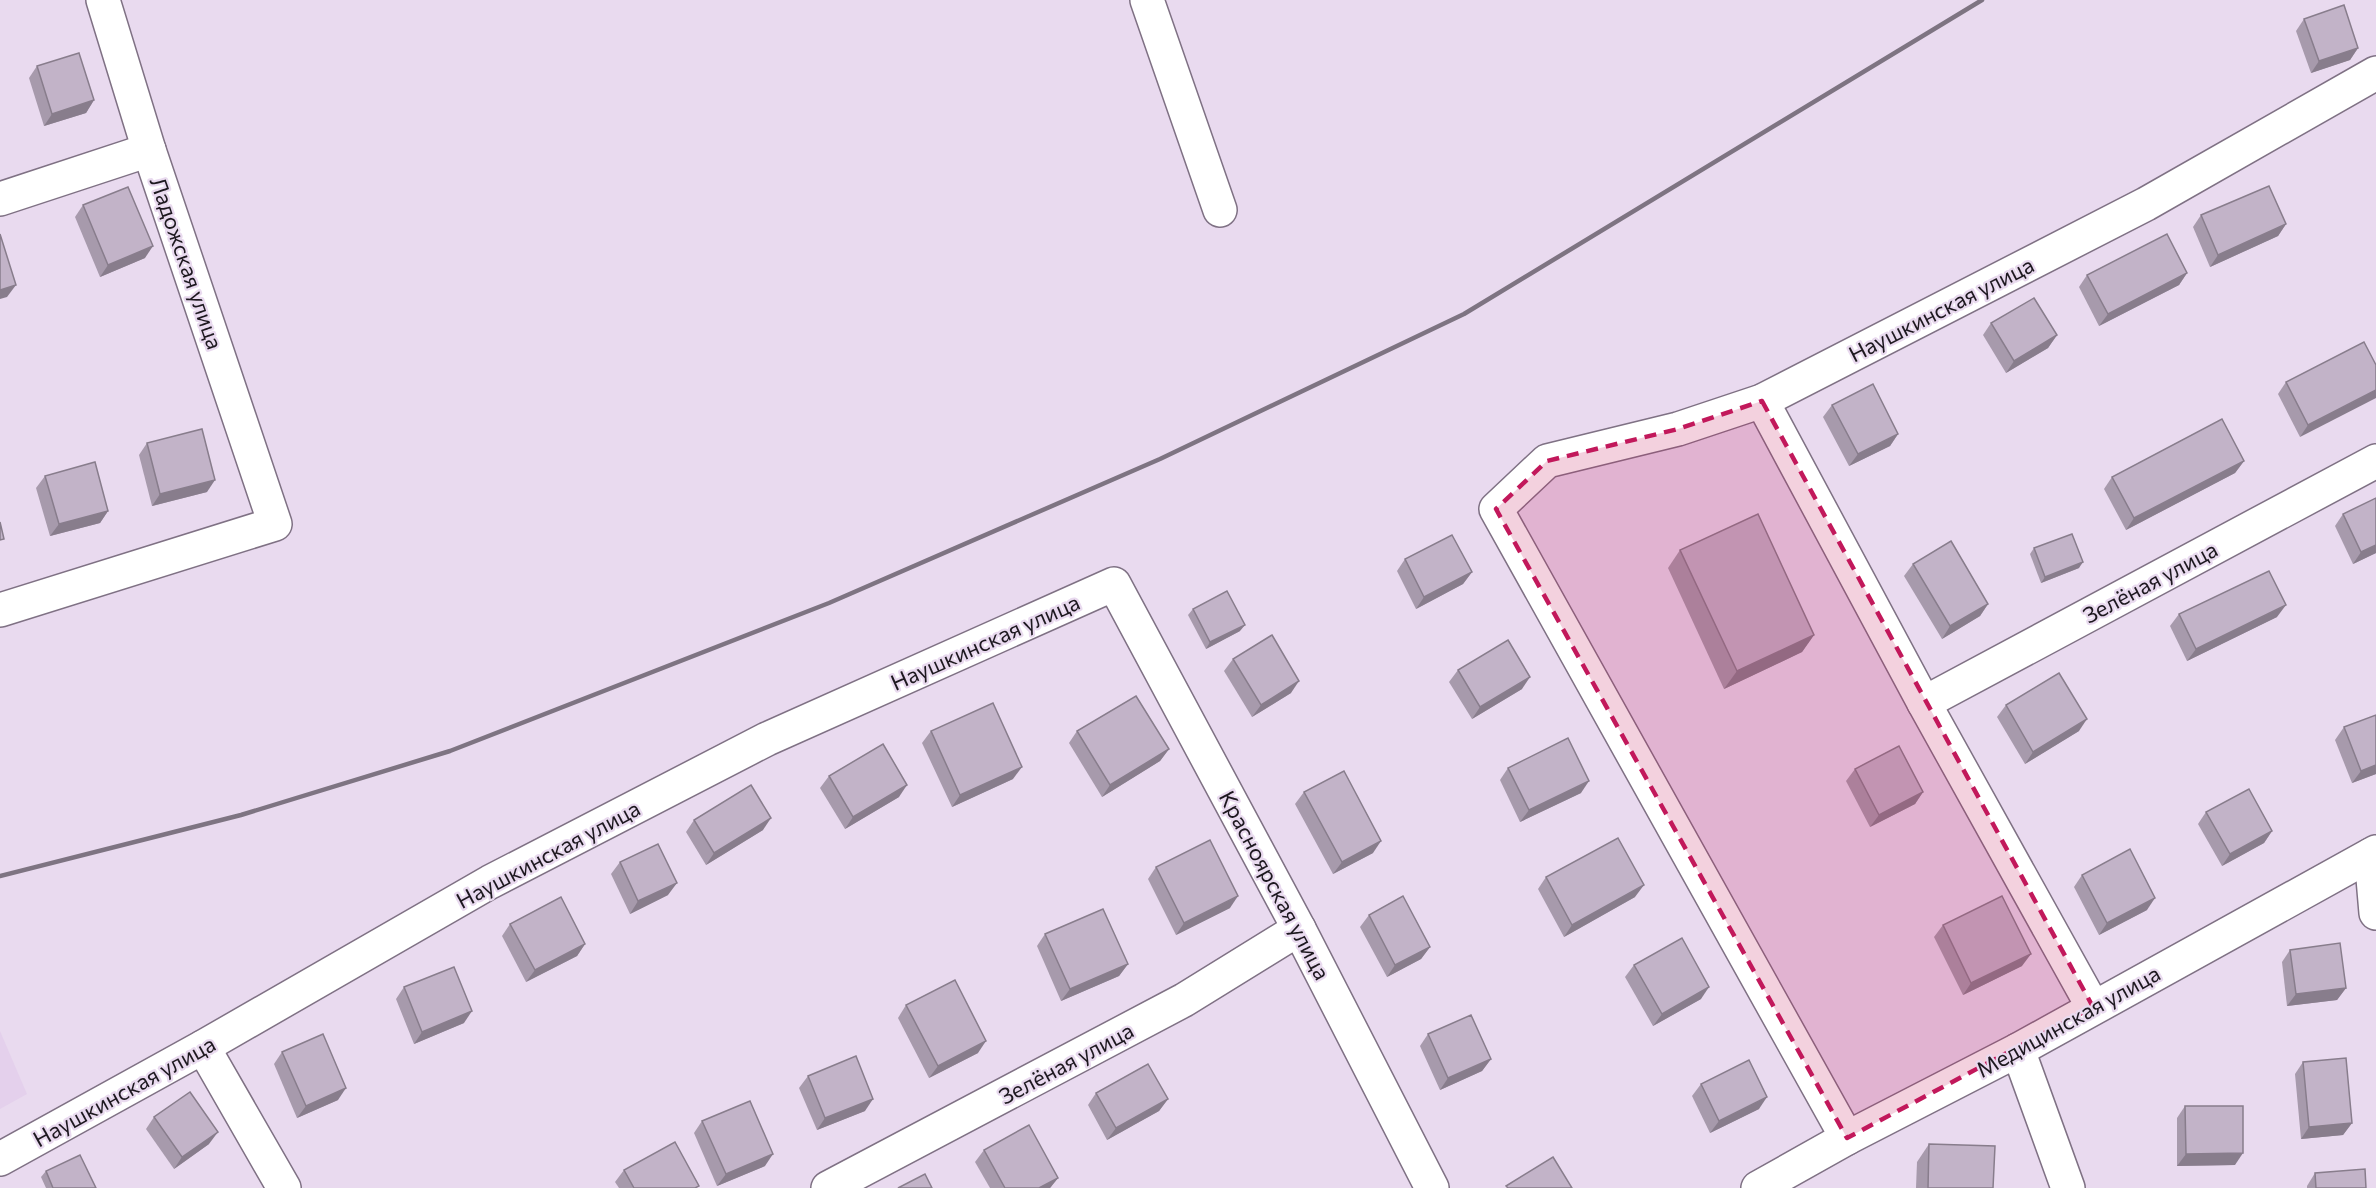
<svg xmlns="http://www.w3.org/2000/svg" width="2376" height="1188" font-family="Commissioner,sans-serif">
  <rect width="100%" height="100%" fill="#e9daef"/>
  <polygon fill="#e4d0ec" points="0,1031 27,1094 0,1109"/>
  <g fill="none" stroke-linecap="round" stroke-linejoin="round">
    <g stroke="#7f7184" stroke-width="36">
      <g id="minor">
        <polyline points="1147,0 1220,210"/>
        <polyline points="0,199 149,150"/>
        <polyline points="1762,401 1924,703 2093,1007"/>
        <polyline points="0,610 275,524 149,150 103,0"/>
        <polyline points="1924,703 2376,461"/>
        <polyline points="2371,855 2376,913"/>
        <polyline points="203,1047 284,1188"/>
        <polyline points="2018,1050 2068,1188"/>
        <polyline points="1847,1138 1496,509 1547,461 1678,429 1762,401 2146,204 2376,73"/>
        <polyline points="0,1159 203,1047 490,882 767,739 1114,584 1299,929 1432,1188"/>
        <polyline points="828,1188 1184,1000 1299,929"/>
        <polyline points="1758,1188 1847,1138 2018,1050 2376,852"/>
      </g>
    </g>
    <use href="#minor" stroke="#fff" stroke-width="33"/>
    <polyline stroke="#7e7482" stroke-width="4.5" points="0,876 241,815 450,751 829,603 1160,459 1464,314 1982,0"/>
  </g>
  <g fill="#a79aac">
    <polygon points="2304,19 2358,48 2350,60 2311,73 2296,31"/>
    <polygon points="37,66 94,100 86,113 44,126 29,78"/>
    <polygon points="83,205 145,258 100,277 75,217"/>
    <polygon points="2201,215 2286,224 2278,236 2210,267 2193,227"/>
    <polygon points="2187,273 2179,285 2099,326 2079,287 2087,275"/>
    <polygon points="1991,323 2057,335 2048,348 2006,373 1983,335"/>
    <polygon points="2376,365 2300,437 2278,394 2286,382"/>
    <polygon points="1832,405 1898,434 1890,446 1849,466 1823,417"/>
    <polygon points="147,443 207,492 152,506 139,455"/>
    <polygon points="2244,461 2235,473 2126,530 2104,489 2112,477"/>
    <polygon points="45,476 108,511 100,523 50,536 36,488"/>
    <polygon points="2343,514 2376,553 2353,564 2335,526"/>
    <polygon points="2034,548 2079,568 2041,583 2030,554"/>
    <polygon points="1680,550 1814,635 1802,652 1724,689 1668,568"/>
    <polygon points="1405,559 1472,572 1463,584 1416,609 1397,571"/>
    <polygon points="1913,564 1988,604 1980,616 1942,639 1904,576"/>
    <polygon points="1193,609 1240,631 1206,649 1188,615"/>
    <polygon points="2179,614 2277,617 2187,661 2170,626"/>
    <polygon points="1233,659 1291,693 1252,717 1224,671"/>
    <polygon points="1458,670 1522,689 1472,719 1449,682"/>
    <polygon points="2006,705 2079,731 2025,764 1997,717"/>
    <polygon points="2344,727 2376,774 2352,783 2335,740"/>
    <polygon points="931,731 1013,779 952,807 922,743"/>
    <polygon points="1077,731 1169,749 1160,761 1102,797 1069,743"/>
    <polygon points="1508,768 1581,793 1520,822 1500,780"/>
    <polygon points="1855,769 1923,792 1915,804 1870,827 1846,781"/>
    <polygon points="829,776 899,797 845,829 820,788"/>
    <polygon points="1304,792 1373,853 1333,874 1295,804"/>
    <polygon points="2206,812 2272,831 2264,843 2222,866 2198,824"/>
    <polygon points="694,820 763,830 706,865 686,832"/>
    <polygon points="620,862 668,895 630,914 611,874"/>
    <polygon points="1156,867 1230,908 1176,935 1148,879"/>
    <polygon points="2082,875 2147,910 2099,935 2074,887"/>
    <polygon points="1546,877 1635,897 1564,937 1538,889"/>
    <polygon points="1369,915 1430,947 1421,959 1387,977 1360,927"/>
    <polygon points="510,924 585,944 577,956 526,982 502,936"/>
    <polygon points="1943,925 2022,966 1963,995 1934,937"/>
    <polygon points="1045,934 1128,964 1119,976 1061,1001 1037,946"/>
    <polygon points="2290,950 2346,988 2337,1000 2287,1006 2282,962"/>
    <polygon points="1634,965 1701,999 1653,1026 1625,977"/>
    <polygon points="404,987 464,1023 414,1044 396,999"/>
    <polygon points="906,1005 978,1053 929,1078 898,1018"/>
    <polygon points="1428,1034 1491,1059 1482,1071 1440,1090 1420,1046"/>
    <polygon points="282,1052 338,1100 297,1118 274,1064"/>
    <polygon points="2303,1062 2352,1123 2343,1135 2301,1139 2295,1074"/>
    <polygon points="808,1076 865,1111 817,1130 799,1088"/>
    <polygon points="1701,1084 1759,1109 1710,1133 1692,1096"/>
    <polygon points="1096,1093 1168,1099 1159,1111 1107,1140 1088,1105"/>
    <polygon points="2185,1106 2235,1165 2177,1166 2177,1118"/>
    <polygon points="154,1117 209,1144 174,1169 146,1129"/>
    <polygon points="702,1121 765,1166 717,1186 694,1133"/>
    <polygon points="1929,1144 1993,1188 1916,1188 1917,1162"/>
    <polygon points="984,1150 1058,1178 1050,1188 990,1188 975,1162"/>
    <polygon points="624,1170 697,1188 619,1188 615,1182"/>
    <polygon points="46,1171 96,1188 46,1188 41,1177"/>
    <polygon points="2315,1173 2366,1188 2307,1188 2307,1186"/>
  </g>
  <g fill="#887d8c">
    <polygon points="2358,48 2350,60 2311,73 2319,61"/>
    <polygon points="94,100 86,113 44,126 52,114"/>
    <polygon points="2286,224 2278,236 2210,267 2218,255"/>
    <polygon points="153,246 145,258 100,277 108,265"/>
    <polygon points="2187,273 2179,285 2099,326 2108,314"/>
    <polygon points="16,285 7,297 0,299 0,290"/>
    <polygon points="2057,335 2048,348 2006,373 2014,361"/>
    <polygon points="2376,390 2376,398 2300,437 2308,425"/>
    <polygon points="1898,434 1890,446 1849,466 1858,454"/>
    <polygon points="2244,461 2235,473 2126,530 2134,518"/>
    <polygon points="215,480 207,492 152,506 160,494"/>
    <polygon points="108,511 100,523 50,536 59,524"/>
    <polygon points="2376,545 2376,553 2353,564 2361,552"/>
    <polygon points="2083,562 2079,568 2041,583 2045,577"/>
    <polygon points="1472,572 1463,584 1416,609 1424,597"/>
    <polygon points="1988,604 1980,616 1942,639 1950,626"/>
    <polygon points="2286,605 2277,617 2187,661 2196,649"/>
    <polygon points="1245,625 1240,631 1206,649 1210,642"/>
    <polygon points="1814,635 1802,652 1724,689 1737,671"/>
    <polygon points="1530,677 1522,689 1472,719 1480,707"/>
    <polygon points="1299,681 1291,693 1252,717 1261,705"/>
    <polygon points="2087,719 2079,731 2025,764 2033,752"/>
    <polygon points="1169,749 1160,761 1102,797 1110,785"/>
    <polygon points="2376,765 2376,774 2352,783 2361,771"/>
    <polygon points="1022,767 1013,779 952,807 960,795"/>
    <polygon points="1589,781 1581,793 1520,822 1529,810"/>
    <polygon points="907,785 899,797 845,829 853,817"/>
    <polygon points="1923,792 1915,804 1870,827 1879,815"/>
    <polygon points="771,818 763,830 706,865 714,853"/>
    <polygon points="2272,831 2264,843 2222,866 2230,854"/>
    <polygon points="1381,841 1373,853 1333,874 1342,862"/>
    <polygon points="677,883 668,895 630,914 638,901"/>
    <polygon points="1644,885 1635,897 1564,937 1572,925"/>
    <polygon points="1238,896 1230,908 1176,935 1184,923"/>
    <polygon points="2155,898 2147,910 2099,935 2107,923"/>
    <polygon points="585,944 577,956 526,982 535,970"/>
    <polygon points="1430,947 1421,959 1387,977 1395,965"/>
    <polygon points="2031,954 2022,966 1963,995 1971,983"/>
    <polygon points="1128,964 1119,976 1061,1001 1070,989"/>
    <polygon points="1709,987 1701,999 1653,1026 1662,1014"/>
    <polygon points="2346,988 2337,1000 2287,1006 2296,994"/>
    <polygon points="472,1011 464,1023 414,1044 422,1032"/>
    <polygon points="986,1041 978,1053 929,1078 938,1066"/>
    <polygon points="1491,1059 1482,1071 1440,1090 1448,1078"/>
    <polygon points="346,1088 338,1100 297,1118 306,1106"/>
    <polygon points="1767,1097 1759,1109 1710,1133 1719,1121"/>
    <polygon points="873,1099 865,1111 817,1130 825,1118"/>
    <polygon points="1168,1099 1159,1111 1107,1140 1116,1128"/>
    <polygon points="2352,1123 2343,1135 2301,1139 2309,1127"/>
    <polygon points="218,1132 209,1144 174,1169 182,1157"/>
    <polygon points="2243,1153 2235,1165 2177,1166 2186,1154"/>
    <polygon points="773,1154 765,1166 717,1186 726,1174"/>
    <polygon points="1058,1178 1050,1188 1039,1188"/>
  </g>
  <g fill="#c2b3c8" stroke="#887d8c" stroke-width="1.5">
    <polygon points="2344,5 2358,48 2319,61 2304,19"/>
    <polygon points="79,53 94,100 52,114 37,66"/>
    <polygon points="2269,186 2286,224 2218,255 2201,215"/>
    <polygon points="128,187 153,246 108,265 83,205"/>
    <polygon points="0,234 16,285 0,290"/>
    <polygon points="2167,234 2187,273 2108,314 2087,275"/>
    <polygon points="2034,298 2057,335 2014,361 1991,323"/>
    <polygon points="2364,342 2376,365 2376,390 2308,425 2286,382"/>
    <polygon points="1873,384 1898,434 1858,454 1832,405"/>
    <polygon points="2222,419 2244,461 2134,518 2112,477"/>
    <polygon points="202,429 215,480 160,494 147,443"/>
    <polygon points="95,462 108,511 59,524 45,476"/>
    <polygon points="2376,498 2376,545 2361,552 2343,514"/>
    <polygon points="1758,514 1814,635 1737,671 1680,550"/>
    <polygon points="0,522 4,539 0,540"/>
    <polygon points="2072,534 2083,562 2045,577 2034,548"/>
    <polygon points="1452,535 1472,572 1424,597 1405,559"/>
    <polygon points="1951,541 1988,604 1950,626 1913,564"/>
    <polygon points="2269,571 2286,605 2196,649 2179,614"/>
    <polygon points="1227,591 1245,625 1210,642 1193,609"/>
    <polygon points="1272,635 1299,681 1261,705 1233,659"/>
    <polygon points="1508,640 1530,677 1480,707 1458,670"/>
    <polygon points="2059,673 2087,719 2033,752 2006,705"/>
    <polygon points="1136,696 1169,749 1110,785 1077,731"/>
    <polygon points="993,703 1022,767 960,795 931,731"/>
    <polygon points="2376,715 2376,765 2361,771 2344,727"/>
    <polygon points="1568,738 1589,781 1529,810 1508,768"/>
    <polygon points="883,744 907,785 853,817 829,776"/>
    <polygon points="1899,746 1923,792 1879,815 1855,769"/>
    <polygon points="1344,771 1381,841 1342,862 1304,792"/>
    <polygon points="751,785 771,818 714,853 694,820"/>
    <polygon points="2249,789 2272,831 2230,854 2206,812"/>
    <polygon points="1618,838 1644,885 1572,925 1546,877"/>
    <polygon points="1210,840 1238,896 1184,923 1156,867"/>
    <polygon points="658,844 677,883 638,901 620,862"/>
    <polygon points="2130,849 2155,898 2107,923 2082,875"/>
    <polygon points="1403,896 1430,947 1395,965 1369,915"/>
    <polygon points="2002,896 2031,954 1971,983 1943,925"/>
    <polygon points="561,897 585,944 535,970 510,924"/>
    <polygon points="1103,909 1128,964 1070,989 1045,934"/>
    <polygon points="1682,938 1709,987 1662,1014 1634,965"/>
    <polygon points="2340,943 2346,988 2296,994 2290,950"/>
    <polygon points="454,967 472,1011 422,1032 404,987"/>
    <polygon points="955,980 986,1041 938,1066 906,1005"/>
    <polygon points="1471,1015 1491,1059 1448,1078 1428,1034"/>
    <polygon points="323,1034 346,1088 306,1106 282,1052"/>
    <polygon points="856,1056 873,1099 825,1118 808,1076"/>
    <polygon points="2346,1058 2352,1123 2309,1127 2303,1062"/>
    <polygon points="1749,1060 1767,1097 1719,1121 1701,1084"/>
    <polygon points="1148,1064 1168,1099 1116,1128 1096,1093"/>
    <polygon points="190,1092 218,1132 182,1157 154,1117"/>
    <polygon points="750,1101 773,1154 726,1174 702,1121"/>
    <polygon points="2185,1106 2243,1106 2243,1153 2186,1154"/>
    <polygon points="1029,1125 1058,1178 1039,1188 1005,1188 984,1150"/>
    <polygon points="675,1142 699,1186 695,1188 634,1188 624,1170"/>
    <polygon points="1929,1144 1995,1146 1993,1188 1928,1188"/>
    <polygon points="80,1155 96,1188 53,1188 46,1171"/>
    <polygon points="1553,1157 1572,1188 1508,1188 1506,1186"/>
    <polygon points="2365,1169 2366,1188 2316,1188 2315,1173"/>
    <polygon points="925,1174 932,1188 898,1188"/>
  </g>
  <path fill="#c2185b" fill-opacity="0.2" stroke="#c2185b" stroke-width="4.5" stroke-dasharray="12 8" stroke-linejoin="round" d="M 1762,401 L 2093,1007 L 1847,1138 L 1496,509 L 1547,461 L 1678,429 Z"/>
  <g text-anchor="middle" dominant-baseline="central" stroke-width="4.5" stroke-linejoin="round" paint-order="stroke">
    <g font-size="22" fill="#1d181f" stroke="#e9daef">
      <text transform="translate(187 263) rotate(71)">Ладожская улица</text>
      <text transform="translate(1941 309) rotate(-27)">Наушкинская улица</text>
      <text transform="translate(2150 582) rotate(-28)">Зелёная улица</text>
      <text transform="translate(985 642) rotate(-24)">Наушкинская улица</text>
      <text transform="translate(548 854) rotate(-28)">Наушкинская улица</text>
      <text transform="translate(1275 885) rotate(62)">Красноярская улица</text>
      <text transform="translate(2068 1021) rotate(-29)">Медицинская улица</text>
      <text transform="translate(1066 1063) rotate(-28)">Зелёная улица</text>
      <text transform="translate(124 1091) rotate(-29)">Наушкинская улица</text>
    </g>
  </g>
</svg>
